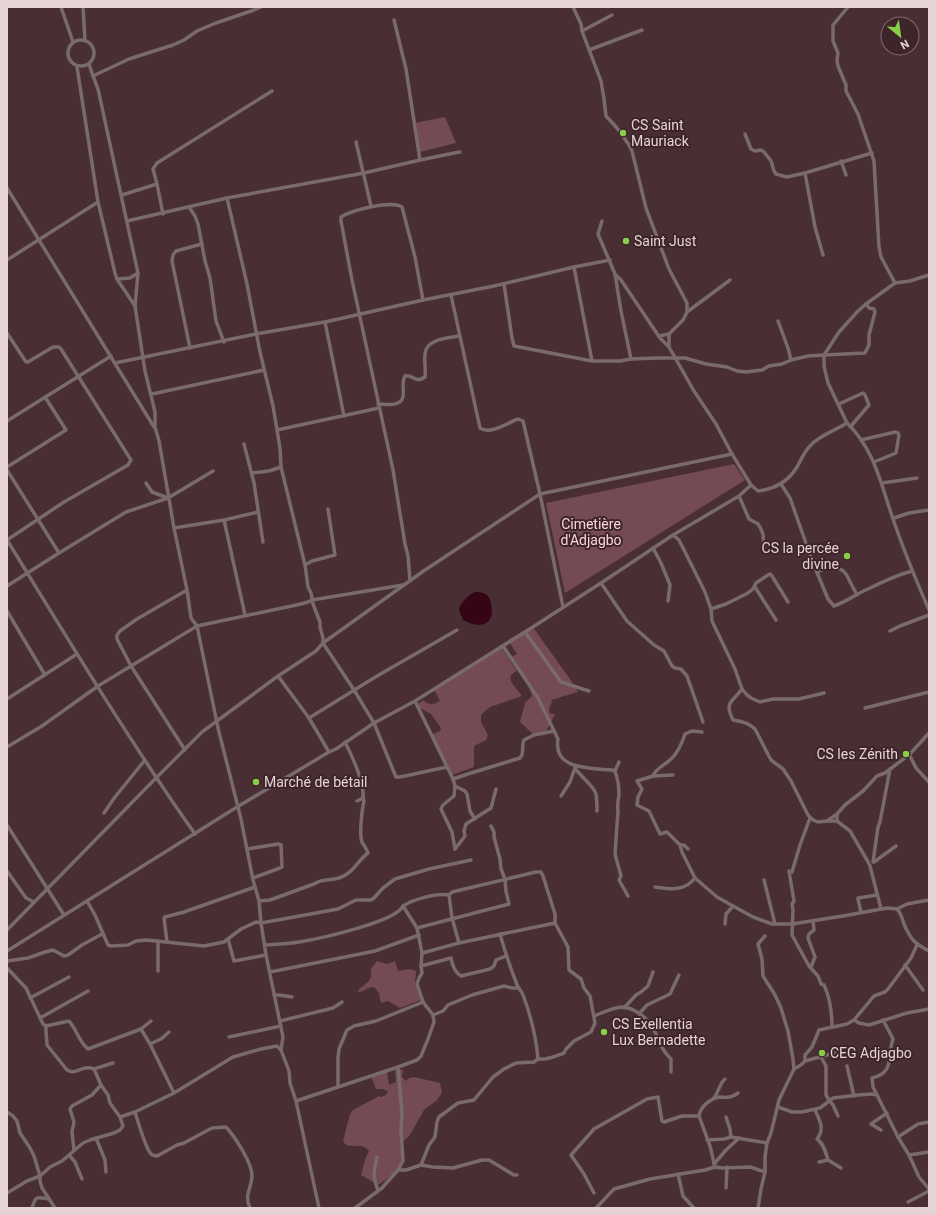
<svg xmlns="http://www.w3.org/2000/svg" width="936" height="1215" font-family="Roboto,sans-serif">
  <rect width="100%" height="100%" fill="#492f34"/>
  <g fill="#744a53">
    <polygon points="445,117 456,143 420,152 415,123"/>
    <polygon points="734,464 745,480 565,593 546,503"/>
    <polygon points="532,626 570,679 578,692 551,700 552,703 550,706 549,711 551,714 555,714 546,732 533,734 520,722 525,703 532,696 528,684 511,657 517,654 508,640"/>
    <path d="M 502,648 L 517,671 C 502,677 517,688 522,696 L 490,707 L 481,715 L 481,722 L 488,735 L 486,740 L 474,746 L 474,767 L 452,775 L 431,735 L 440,731 L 441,728 L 431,714 L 420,708 L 418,704 L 423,700 C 429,705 433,705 440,701 L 434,689 Z"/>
    <path d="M 377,961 L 387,964 L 395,961 L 398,971 L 410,969 L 416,971 L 415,982 L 421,1000 L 400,1008 L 388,1001 L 381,1003 L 379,993 L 374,987 C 367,987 364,992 358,992 L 359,989 L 368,982 L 371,977 L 371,969 Z"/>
    <path d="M 399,1069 L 403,1070 C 402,1076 400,1076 406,1081 L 409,1078 L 414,1077 L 440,1083 L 442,1093 L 437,1100 L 424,1110 L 410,1135 L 400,1145 C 401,1149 402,1154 402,1158 C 401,1170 387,1179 378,1185 L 361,1175 L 365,1160 L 369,1151 C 368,1150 365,1147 364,1147 C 356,1143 348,1150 343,1141 L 350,1114 L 353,1110 L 379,1096 L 381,1097 L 386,1095 L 388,1091 L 382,1089 L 376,1089 L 371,1076 L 387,1071 L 389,1085 L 396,1082 L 395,1070 Z"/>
  </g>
  <path fill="#350515" d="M 475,592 C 479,592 484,592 487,595 C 490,598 490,601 491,604 C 496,626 479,629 463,620 C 462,617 460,613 459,610 C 459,603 469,595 475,592 Z"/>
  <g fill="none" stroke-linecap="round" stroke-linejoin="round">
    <g stroke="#786a6d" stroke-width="3.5">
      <polyline points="61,7 73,42"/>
      <polyline points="83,7 85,41"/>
      <polyline points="573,7 581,24 582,31 601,81 604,99 606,116 617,128 629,145 632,151 646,208 669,269 687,303 687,312"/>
      <polyline points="848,7 833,25 833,41 838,53 837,60 838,66 846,85 846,91 858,114 874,161 879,247 881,257 895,283"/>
      <polyline points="394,20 406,69 420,160"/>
      <polyline points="582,31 612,15"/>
      <circle cx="81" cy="53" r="13"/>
      <polyline points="589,50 642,30"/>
      <polyline points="89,64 93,76 98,89 138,273 135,306 145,371 155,412 155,427 159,441 174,528 187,590 191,618 197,626 218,728 241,819 253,880 259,901 261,923 266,955 283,1037 281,1050 289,1071 290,1083 296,1101 319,1208"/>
      <polyline points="77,67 98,202 115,273 117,279 130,278 138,273"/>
      <polyline points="93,76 129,59 173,45 184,40 197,31 216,23 254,10 261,7"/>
      <polyline points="745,134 751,149 755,151 761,150 764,152 771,161 774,171 776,174 787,177 805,173 872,153"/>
      <polyline points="356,142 371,206"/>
      <polyline points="841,161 846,175"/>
      <polyline points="805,173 815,227 823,255"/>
      <polyline points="157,184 163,214"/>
      <polyline points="7,188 154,427"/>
      <polyline points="122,195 157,184 153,169 157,163 272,91"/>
      <polyline points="227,198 247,284 260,352 273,406 280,448 281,467 305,565 308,587 311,593 313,604 320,622 320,627 323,638 323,643 354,690 374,723 396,777 400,777 447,767"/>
      <polyline points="189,207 195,216 198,224 205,261 210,278 216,321 224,342"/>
      <polyline points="127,221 227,198 364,173 420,160 454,153 460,152"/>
      <polyline points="602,221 598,234 615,274 621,311 631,359"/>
      <polyline points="7,260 98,202"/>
      <polyline points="574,267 592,361"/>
      <path d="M 615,274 L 621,280 L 660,338 L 669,347 L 694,391 L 716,424 L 732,454 L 751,485 L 758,491 C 775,489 788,482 797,467 C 801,460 804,452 810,446 C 818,436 836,430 847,423 L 828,383 L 824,366 L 824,355 L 839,332 L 858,311 L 866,304 L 895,283 L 910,281 L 929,275"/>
      <polyline points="117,279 135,306"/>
      <polyline points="504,284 512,338 514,346 592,361 620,361 631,359 658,358 685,358 706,364 727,367 737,371 746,372 762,370 769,366 782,364 791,360 808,356 824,355 865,353 869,345 869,335 875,312 874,309 869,308 866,304"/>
      <path d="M 451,295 L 480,428 C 491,435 507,423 518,419 L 523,421 L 540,494 L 563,607"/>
      <polyline points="778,321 788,348 791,360"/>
      <polyline points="325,322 344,416"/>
      <polyline points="7,333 26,362 28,362 53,347 59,347 61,349 131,460 128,465 64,502 7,540"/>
      <polyline points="659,336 669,334 683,320 687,312 730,280"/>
      <polyline points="669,347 669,334"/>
      <polyline points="190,348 172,261 173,255 176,251 202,244"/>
      <polyline points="115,363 256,334 325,322 423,300 494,286 574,267 610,260"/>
      <polyline points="152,394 264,370"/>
      <path d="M 378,404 C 383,404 390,405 395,404 C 410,400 399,385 405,376 C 413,374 416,384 425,377 C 426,369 424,362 425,354 C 426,339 448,338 459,336"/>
      <polyline points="839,404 863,393 865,395 869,405 851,426"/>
      <polyline points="7,421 111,356"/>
      <path d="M 847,423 C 873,448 880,480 891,513 C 902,546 915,578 929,610"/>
      <polyline points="277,430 379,408"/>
      <polyline points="861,440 895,432 898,433 899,435 896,453 874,462"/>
      <polyline points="244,444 254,483 263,542"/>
      <polyline points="7,467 66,430 45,397"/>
      <polyline points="7,470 59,553"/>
      <polyline points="252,473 269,471 281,467"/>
      <polyline points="146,483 152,492 168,498"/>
      <polyline points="882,483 917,478"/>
      <path d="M 781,484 L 790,498 L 813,563 L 828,599 L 834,606 C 846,602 856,594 868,589 C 882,582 897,575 912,571"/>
      <polyline points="739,496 749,519 758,524 760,527 763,534 764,550"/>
      <polyline points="894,518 909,513 929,510"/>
      <polyline points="224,520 245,615"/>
      <polyline points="174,528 224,520 258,512"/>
      <polyline points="673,535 679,540 705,592 711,609 712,621 735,669 742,689 747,695 751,698 760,702 773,699 799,699 824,693"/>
      <path d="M 7,540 C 68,639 128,739 195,834"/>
      <polyline points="653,548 661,563 670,585 668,601"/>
      <polyline points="305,565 312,561 335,555 328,509"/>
      <polyline points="817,572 832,566 842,570 846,574 857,595"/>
      <path d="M 410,581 L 408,556 L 405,544 L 393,470 L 352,280 L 341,221 L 341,217 C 352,210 391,200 402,207 L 415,257 L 423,300"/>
      <polyline points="601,583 627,621 654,645 664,651 672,666 675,668 681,669 687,676 703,722"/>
      <polyline points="7,586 59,553 126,512 168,498 213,471"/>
      <polyline points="755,587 776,620"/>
      <polyline points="711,609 726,604 748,593 753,589 756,583 768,575 770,574 772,576 788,602"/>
      <polyline points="7,611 45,675"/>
      <polyline points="890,631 900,626 929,615"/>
      <polyline points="525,632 561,682 589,691"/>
      <path d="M 503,646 L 538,698 L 558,739 C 553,770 590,768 612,770 L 615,771 C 618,779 619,786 619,795 C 618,801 617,804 618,811 L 615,854 L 621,876 L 619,880 L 628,896"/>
      <polyline points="278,676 309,718 329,752"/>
      <path d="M 742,689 C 732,703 724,701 733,720 C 741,721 749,723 755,729 L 771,760 L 783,769 L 791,781 L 808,815 L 813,820 L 818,822 L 827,821 L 837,821"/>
      <polyline points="7,699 77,654"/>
      <path d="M 415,701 L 453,779 L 471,773 L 520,758 C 525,753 521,746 524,740 L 534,735 L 554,731"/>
      <polyline points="865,708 929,692"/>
      <polyline points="309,718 377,676 457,630"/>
      <path d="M 345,742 C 352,756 365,783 363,798 L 357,801"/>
      <polyline points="7,747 42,726 98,686 197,626 301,604 308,602 312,600 403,585"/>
      <polyline points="185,750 131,666 117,639 117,635 120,631 137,619 187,590"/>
      <polyline points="909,754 916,768 929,782"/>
      <path d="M 575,766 L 575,768 C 580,776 595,787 596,794 C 597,800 597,806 597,811"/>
      <polyline points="615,771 619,762"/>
      <polyline points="673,775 653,776 637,781 642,789 638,797 637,805 649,811 660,834 667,832 680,845 682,852 695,878 717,897 733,906 753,917 772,924 792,924 843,916 887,908 897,909 907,904 929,900"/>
      <path d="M 653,776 C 656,768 665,765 671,759 C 678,753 682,743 685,734 L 692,731 L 702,732"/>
      <polyline points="453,779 455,786 454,796 443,805 441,809 452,832 455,849"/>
      <polyline points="455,786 465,791 467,794 470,811 475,819"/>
      <polyline points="561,796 570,782 575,768"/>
      <polyline points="104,813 115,797 145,760"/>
      <polyline points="827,821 837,814"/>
      <polyline points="7,825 64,915"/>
      <polyline points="680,845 684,845 688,849"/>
      <polyline points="247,849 278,844 281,845 282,867 280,868 253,878"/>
      <polyline points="455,849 465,836 464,831 466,824 491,808 496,789"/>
      <polyline points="873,862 878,827 880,822 890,769"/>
      <polyline points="874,862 896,846"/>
      <polyline points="7,871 26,898 34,902"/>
      <path d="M 789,871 L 794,901 L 792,904 L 793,910 L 792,935 L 809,966 L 818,976 L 821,984 L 824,985 C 830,998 832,1013 832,1027"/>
      <polyline points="792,872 800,845 810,818"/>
      <polyline points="764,880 775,924"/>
      <path d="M 655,887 C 670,889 684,892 695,878"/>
      <polyline points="87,901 95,915 108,945 111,946 128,945 136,941 146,940 204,946 224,942 241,929 256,922 261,923 338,909 356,900 371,900 374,898 383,888 395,879 429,869 471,860"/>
      <path d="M 259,901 L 270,900 L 314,884 C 323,878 329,881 339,878 C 355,872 357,861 368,853 C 367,849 364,846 362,842 C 359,835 362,809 364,801 L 363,798"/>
      <path d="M 403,906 C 414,899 436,893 449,895"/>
      <polyline points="881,909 870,866 867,860 850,831 837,821 837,814 845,805 863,791 877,776 885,773 910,754 929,733"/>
      <path d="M 897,909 C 901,913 902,918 904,924 C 911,940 914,943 929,951"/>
      <polyline points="861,912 858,899 858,898 877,895"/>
      <polyline points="725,924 726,914 733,906"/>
      <polyline points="7,930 156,778 202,732 278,676 316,651 323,643 425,570 540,494 732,454"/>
      <path d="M 500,934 C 505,952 511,970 518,987 C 520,990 522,992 523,995 C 531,1016 536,1037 538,1059"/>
      <polyline points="228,939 234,961 266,955"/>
      <polyline points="167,942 164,918 165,917 184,912 255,887"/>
      <path d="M 265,945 C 276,944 288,944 299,942 C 318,939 396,922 403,906 L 417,928"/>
      <polyline points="7,951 237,807 329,752 336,749 374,723 415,701 525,632 601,583 673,535 739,496 751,485"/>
      <polyline points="422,953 459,943 555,923"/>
      <polyline points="7,961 28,958 45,952 53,950 64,956 68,955 82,945 102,934"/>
      <polyline points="905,965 923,990"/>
      <path d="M 421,966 L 451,958 C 452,965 455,972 461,976 L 490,969 L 494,966 L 496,960 L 506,956"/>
      <polyline points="811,967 815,957 808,938 809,934 814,930 813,921"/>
      <polyline points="7,968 26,988 43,1024 46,1026"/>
      <polyline points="158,971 158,941"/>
      <polyline points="270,972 375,951 419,935"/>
      <polyline points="274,995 279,995 292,997"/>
      <polyline points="30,998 69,977"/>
      <polyline points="624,1008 636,995 641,992 648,986 653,972"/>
      <polyline points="639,1014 647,1005 670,994 679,975"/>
      <polyline points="433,1015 443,1011 448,1005 472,995 504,986 512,988 519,988"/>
      <path d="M 594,1016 C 602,1013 612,1008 621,1007 C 635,1007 650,1020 655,1032 C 661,1044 661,1049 671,1059 L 671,1072"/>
      <polyline points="40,1018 88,991"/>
      <polyline points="854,1020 859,1023 869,1025 907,1013 929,1009"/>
      <path d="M 883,1020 L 893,1039 C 887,1056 895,1073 872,1078 L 873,1087 L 898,1137 L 909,1155"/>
      <polyline points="280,1021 333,1008 342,1002"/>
      <path d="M 46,1026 L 69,1021 C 77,1030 79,1042 88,1049 L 141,1029 L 151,1021"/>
      <polyline points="141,1029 150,1044 174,1093"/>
      <polyline points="229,1037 281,1026"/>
      <polyline points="150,1044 161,1039 169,1032"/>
      <polyline points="821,1057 826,1066 826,1095 829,1100 833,1105 838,1116"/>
      <polyline points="805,1061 838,1052"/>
      <polyline points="847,1066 854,1096"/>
      <polyline points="94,1069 113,1063"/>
      <polyline points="794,1069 801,1065 805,1061 805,1055 812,1047 819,1030 847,1024 854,1020 874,996 885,992 888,989 911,958 917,945"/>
      <polyline points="338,1087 338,1058 339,1049 347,1030 354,1026 376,1021 423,1002"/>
      <path d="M 714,1098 C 719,1092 719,1084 725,1079"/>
      <polyline points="296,1101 398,1067 417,1060 421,1056 428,1039 434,1022 433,1015 423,1002 417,984 419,978 422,973 421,966 422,953 417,928 509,904 506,891 505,879 501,869 500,859 494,837 494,832 491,826"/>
      <polyline points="778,1107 792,1112 802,1112 820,1108 833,1098 858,1095 872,1094 877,1095"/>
      <path d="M 815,1110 C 820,1121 825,1129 817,1139 C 824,1144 826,1153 828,1160 L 841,1168"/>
      <polyline points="7,1112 13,1116 17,1121 20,1133 30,1148 34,1156 40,1176 40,1181 42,1188 55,1208"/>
      <path d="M 135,1112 C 138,1121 145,1147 151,1154 C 153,1156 154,1155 157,1156 L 177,1145 L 184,1143 L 212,1128 L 226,1127 C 235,1137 253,1164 252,1177 C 251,1189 244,1196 250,1208"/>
      <path d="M 699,1116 C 700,1107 710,1099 719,1097 C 723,1097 726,1098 729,1097 C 732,1097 735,1095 738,1093"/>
      <polyline points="120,1117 135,1112 174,1093 233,1057 261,1049 277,1046 281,1050"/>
      <polyline points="726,1117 730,1129 731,1137"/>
      <polyline points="881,1130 871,1124 887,1113"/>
      <polyline points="898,1137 918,1124 929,1122"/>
      <polyline points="96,1138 105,1160 106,1172"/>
      <polyline points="707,1140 724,1139 731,1137 767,1143"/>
      <polyline points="74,1150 72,1132 74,1122 70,1109 72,1106 92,1095 101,1085"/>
      <polyline points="929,1152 909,1155 919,1177 929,1189"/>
      <polyline points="69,1155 75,1162 82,1179"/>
      <path d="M 377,1157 C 374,1172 372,1175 378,1190"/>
      <polyline points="819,1162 828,1160"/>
      <polyline points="714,1164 726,1150 739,1138"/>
      <path d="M 421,1165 L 429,1145 L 435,1137 L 437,1122 L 439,1117 L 458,1103 L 474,1100 L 493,1077 L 504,1069 L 516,1063 L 534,1062 L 538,1059 C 547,1060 556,1056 564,1053 L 566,1049 L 574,1041 L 591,1032 L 595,1023 L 590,996 L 584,988 L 581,979 L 569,970 L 568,947 L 555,923 L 555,914 L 543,876 L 541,872 L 536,872 L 452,892 L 449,895 L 452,918 L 459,943"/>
      <polyline points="398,1170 406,1170 421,1165 433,1167 453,1168 482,1160 489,1160 514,1175 517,1175"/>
      <polyline points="678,1174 683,1196 694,1208"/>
      <polyline points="726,1188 727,1167"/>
      <path d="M 7,1193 L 27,1181 L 40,1176 L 50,1167 L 62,1161 L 83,1143 L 90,1140 L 114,1133 L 120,1130 L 123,1126 L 120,1117 L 110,1103 L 108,1095 L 101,1085 L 94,1069 C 81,1064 77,1076 67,1070 L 47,1045 L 46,1032 L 46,1026"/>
      <polyline points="594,1193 584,1174 571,1155 594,1129 647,1099 658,1097 662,1121 664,1122 682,1116 699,1116 710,1146 715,1167"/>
      <polyline points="908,1202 929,1191"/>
      <path d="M 32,1208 C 36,1195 36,1197 49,1199"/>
      <polyline points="355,1208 382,1188 398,1170 403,1161 401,1131 402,1114 398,1067"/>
      <polyline points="596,1208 614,1189 650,1179 705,1170 715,1167 723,1168 750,1167 765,1172"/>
      <polyline points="758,1208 761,1189 765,1172 765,1157 767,1143 771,1133 779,1100 794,1069 793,1059 788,1031 781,1008 775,995 763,976 762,959 758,944 765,936"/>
    </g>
  </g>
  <g fill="#87cf4a" stroke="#3e252a" stroke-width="1.5">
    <circle cx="623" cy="133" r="4"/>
    <circle cx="626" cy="241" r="4"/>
    <circle cx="847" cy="556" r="4"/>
    <circle cx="906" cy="754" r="4"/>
    <circle cx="256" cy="782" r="4"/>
    <circle cx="604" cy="1032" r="4"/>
    <circle cx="822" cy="1053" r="4"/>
  </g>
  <g text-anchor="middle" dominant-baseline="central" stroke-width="4" stroke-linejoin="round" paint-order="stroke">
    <g font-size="14" fill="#e5d3d6" stroke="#3e252a" text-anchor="start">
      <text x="631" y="125">CS Saint<tspan x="631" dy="16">Mauriack</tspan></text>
      <text x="634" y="241">Saint Just</text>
      <text x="839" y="548" text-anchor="end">CS la percée<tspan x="839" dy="16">divine</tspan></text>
      <text x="898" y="754" text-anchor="end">CS les Zénith</text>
      <text x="264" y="782">Marché de bétail</text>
      <text x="612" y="1024">CS Exellentia<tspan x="612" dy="16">Lux Bernadette</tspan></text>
      <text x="830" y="1053">CEG Adjagbo</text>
    </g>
    <g font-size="14" fill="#fad5db" stroke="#3e252a">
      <text x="591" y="524">Cimetière<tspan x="591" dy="16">d'Adjagbo</tspan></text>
    </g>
  </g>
  <rect width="936" height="1215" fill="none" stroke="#e5d3d6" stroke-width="16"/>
  <g transform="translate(900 36) rotate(151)"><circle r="19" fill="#3e252a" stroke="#816b6f"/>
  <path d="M0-3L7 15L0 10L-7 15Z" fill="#87cf4a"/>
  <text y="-6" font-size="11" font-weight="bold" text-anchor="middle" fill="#e5d3d6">N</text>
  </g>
</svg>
